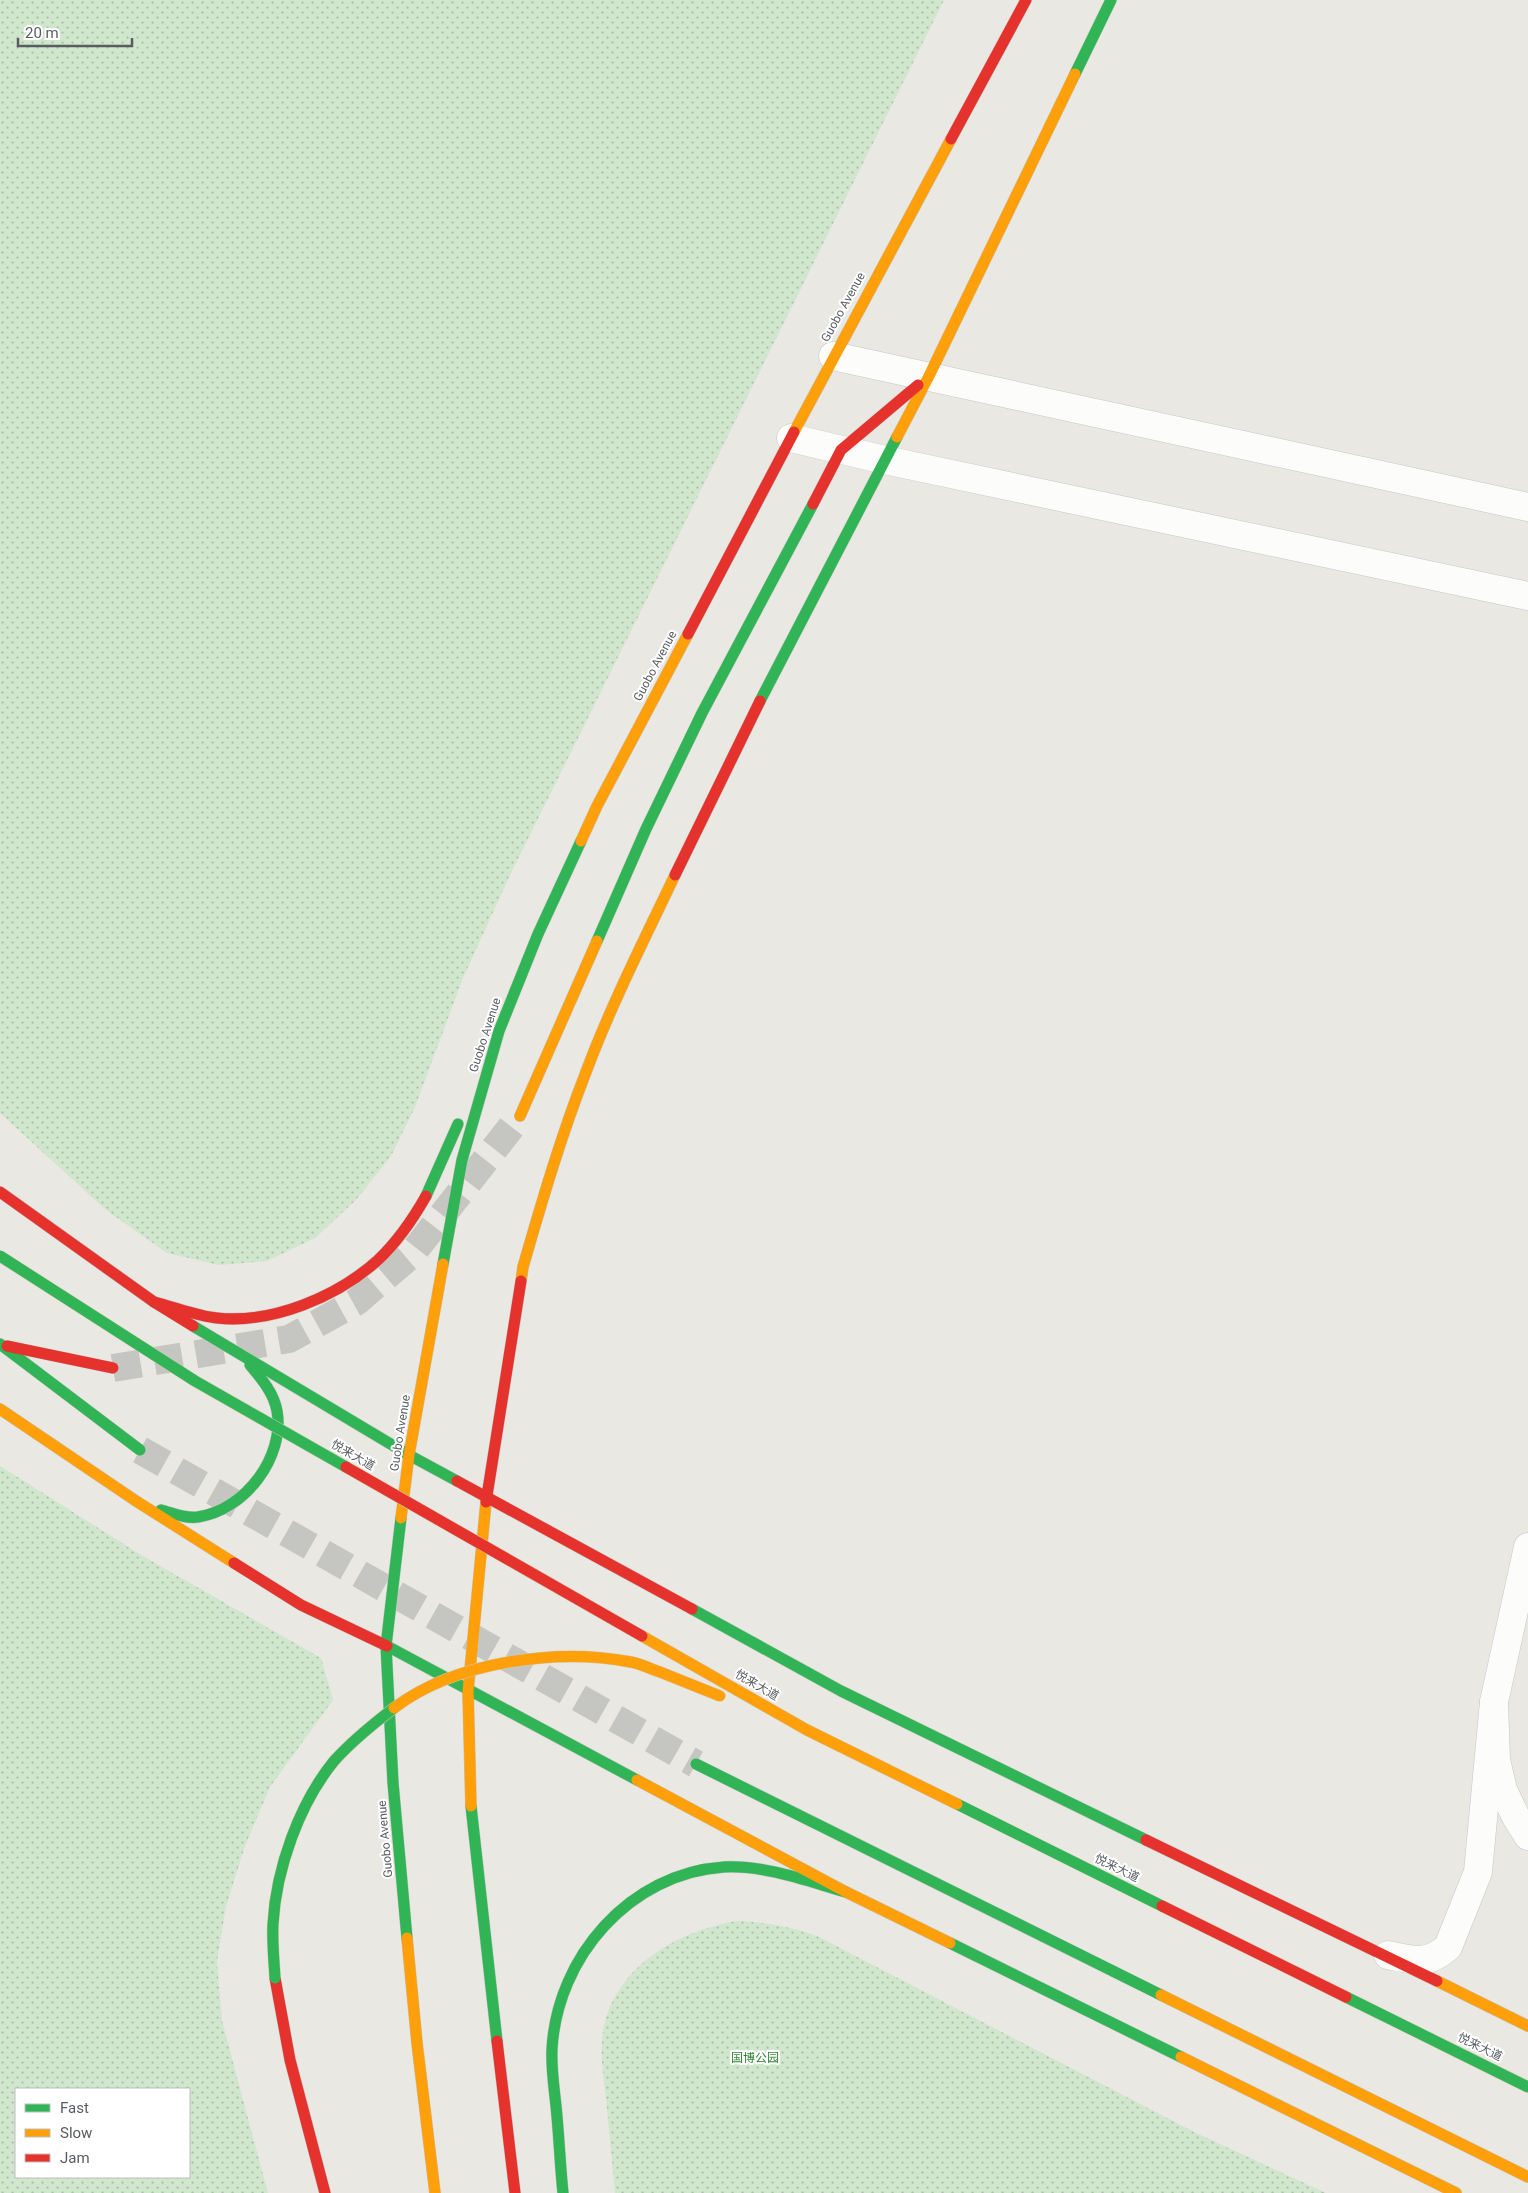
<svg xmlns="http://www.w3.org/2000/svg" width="1528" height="2193" font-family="Roboto,'Noto Sans SC',sans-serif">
  <defs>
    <pattern id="green-dots" width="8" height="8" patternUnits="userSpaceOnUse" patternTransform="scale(1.25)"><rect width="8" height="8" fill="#d0e6cd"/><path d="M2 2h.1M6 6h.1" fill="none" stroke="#acbeaa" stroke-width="1.8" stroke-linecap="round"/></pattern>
  </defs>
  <rect width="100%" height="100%" fill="#e9e8e3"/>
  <g fill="url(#green-dots)" fill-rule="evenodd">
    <polygon points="0,0 944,0 510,875 463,978 415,1107 391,1156 356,1200 315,1238 267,1261 219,1265 167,1253 106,1210 0,1113"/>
    <path d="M 0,1466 L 141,1555 L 321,1658 L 333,1700 L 270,1787 L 245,1846 L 226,1906 L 217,1962 L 222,2021 L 268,2193 L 0,2193 ZM 16,2089 L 189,2089 L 189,2177 L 16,2177 Z"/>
    <path d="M 736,1921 C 765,1922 789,1926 817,1936 L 1196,2133 L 1326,2193 L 615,2193 C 612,2161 609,2130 606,2098 C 603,2075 599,2050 604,2026 C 619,1964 677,1932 736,1921 Z"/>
  </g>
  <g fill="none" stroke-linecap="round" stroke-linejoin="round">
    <g stroke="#c5c5c2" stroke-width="28" stroke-dasharray="28 14" stroke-linecap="butt">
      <polyline points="113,1368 289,1339 356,1302 411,1255 520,1116"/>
      <polyline points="140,1450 696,1764"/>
    </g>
    <g stroke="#c5c5c4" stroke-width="29">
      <g id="street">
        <polyline points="833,356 1528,507"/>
        <polyline points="791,438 885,460 1528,596"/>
        <polyline points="1528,1547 1494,1702 1496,1760 1503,1790 1516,1817 1528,1836"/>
        <path d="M 1388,1955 C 1413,1960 1427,1966 1448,1947 L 1478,1872 L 1494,1702"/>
      </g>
    </g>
    <g stroke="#c5c5c3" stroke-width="12">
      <g id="fast">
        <polyline points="1075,74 1111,0"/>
        <polyline points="760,701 897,437"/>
        <polyline points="597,941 646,829 702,713 813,504"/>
        <polyline points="426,1196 458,1124"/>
        <polyline points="443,1264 462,1160 499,1031 538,934 581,841"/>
        <polyline points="193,1326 409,1455 457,1481"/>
        <polyline points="0,1344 140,1450"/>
        <path d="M 161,1510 C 173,1513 186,1519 198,1517 C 245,1510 285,1457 277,1411 C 274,1393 261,1378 250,1365"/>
        <polyline points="401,1518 386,1646 393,1783 407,1938"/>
        <polyline points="692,1609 841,1691 1146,1840"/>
        <polyline points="387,1646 637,1780"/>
        <polyline points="696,1764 1161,1995"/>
        <polyline points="471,1806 497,2041"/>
        <polyline points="950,1943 1181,2057"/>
        <path d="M 563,2193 C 560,2164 559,2135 556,2106 C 554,2087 551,2068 552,2049 C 557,1957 630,1873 724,1867 C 765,1865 807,1881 846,1892"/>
      </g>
    </g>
    <g stroke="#c5c5c3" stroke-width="12">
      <g id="slow">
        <polyline points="794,432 951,139"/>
        <polyline points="897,437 929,376 1075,74"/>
        <polyline points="581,841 597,806 688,634"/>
        <polyline points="520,1116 597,941"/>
        <path d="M 521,1281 L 523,1267 C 542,1201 561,1136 586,1072 C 611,1005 644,940 675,875"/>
        <polyline points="0,1409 136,1501 234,1563"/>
        <polyline points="401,1518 409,1455 443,1264"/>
        <polyline points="637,1780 846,1892 950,1943"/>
        <polyline points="471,1806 468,1691 486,1502"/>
        <polyline points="407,1938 417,2043 435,2193"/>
        <polyline points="1437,1981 1528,2026"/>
        <polyline points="1161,1995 1528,2177"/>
        <polyline points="1181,2057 1456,2193"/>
      </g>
    </g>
    <g stroke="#c5c5c3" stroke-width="12">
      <g id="jam">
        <polyline points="951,139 1026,0"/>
        <polyline points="813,504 841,450 918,385"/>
        <polyline points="688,634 794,432"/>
        <polyline points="675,875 760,701"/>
        <polyline points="0,1192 154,1302 193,1326"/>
        <path d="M 154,1302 C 175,1307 196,1316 217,1318 C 272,1324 337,1297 378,1260 C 397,1242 413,1219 426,1196"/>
        <polyline points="7,1346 113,1368"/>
        <polyline points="457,1481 692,1609"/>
        <polyline points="486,1502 521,1281"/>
        <polyline points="234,1563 301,1605 387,1646"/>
        <polyline points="1146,1840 1437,1981"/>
        <polyline points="275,1978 290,2060 325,2193"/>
        <polyline points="497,2041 515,2193"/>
      </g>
    </g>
    <use href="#street" stroke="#fcfcfb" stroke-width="28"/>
    <use href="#fast" stroke="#30b455" stroke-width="11"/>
    <use href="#slow" stroke="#ff9f0a" stroke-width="11"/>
    <use href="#jam" stroke="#e5322d" stroke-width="11"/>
    <g stroke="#d1c8b0" stroke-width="12" stroke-linecap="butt">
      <g id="fast-bridge">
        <polyline points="0,1256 195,1381 346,1467"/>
        <polyline points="957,1804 1162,1906"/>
        <path d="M 275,1978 C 274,1960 272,1942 273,1924 C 276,1869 299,1804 334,1761 C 352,1741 373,1724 394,1708"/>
        <polyline points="1346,1997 1528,2087"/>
      </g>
    </g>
    <g stroke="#d1c8b0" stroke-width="12" stroke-linecap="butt">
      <g id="slow-bridge">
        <polyline points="642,1636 807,1730 957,1804"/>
        <path d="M 394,1708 C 456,1661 557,1648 631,1662 C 641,1664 651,1669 660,1672 C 680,1680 700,1688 720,1696"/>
      </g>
    </g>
    <g stroke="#d1c8b0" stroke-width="12" stroke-linecap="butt">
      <g id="jam-bridge">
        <polyline points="346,1467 642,1636"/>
        <polyline points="1162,1906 1346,1997"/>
      </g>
    </g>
    <use href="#fast-bridge" stroke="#30b455" stroke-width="11"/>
    <use href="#slow-bridge" stroke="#ff9f0a" stroke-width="11"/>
    <use href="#jam-bridge" stroke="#e5322d" stroke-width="11"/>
  </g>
  <g text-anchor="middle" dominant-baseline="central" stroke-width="4" stroke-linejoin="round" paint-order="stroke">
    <g font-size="12" fill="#595d61" stroke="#fff">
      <text transform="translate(843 307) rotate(-61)">Guobo Avenue</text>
      <text transform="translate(655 666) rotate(-62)">Guobo Avenue</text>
      <text transform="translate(485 1035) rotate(-72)">Guobo Avenue</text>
      <text transform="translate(400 1433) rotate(-81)">Guobo Avenue</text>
      <text transform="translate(353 1455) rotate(30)">悦来大道</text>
      <text transform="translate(757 1685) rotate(30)">悦来大道</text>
      <text transform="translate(385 1839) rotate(-95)">Guobo Avenue</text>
      <text transform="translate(1117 1868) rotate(26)">悦来大道</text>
      <text transform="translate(1480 2047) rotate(26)">悦来大道</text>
    </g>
    <g font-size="12" fill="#348536" stroke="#fff">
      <text x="755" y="2058">国博公园</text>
    </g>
  </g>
  <rect x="15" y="2088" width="175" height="90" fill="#ffffff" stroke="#bdbec0"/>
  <rect x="25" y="2104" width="25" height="8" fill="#30b455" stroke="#bdbec0"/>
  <text x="60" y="2113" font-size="15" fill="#595d61">Fast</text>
  <rect x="25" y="2129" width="25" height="8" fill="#ff9f0a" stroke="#bdbec0"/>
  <text x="60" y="2138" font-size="15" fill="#595d61">Slow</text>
  <rect x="25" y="2154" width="25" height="8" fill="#e5322d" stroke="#bdbec0"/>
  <text x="60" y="2163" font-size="15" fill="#595d61">Jam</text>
  <path d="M18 38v8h114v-8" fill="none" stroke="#595d61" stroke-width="2.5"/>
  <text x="25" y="38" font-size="15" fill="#595d61" stroke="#ffffff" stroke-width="4" paint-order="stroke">20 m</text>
</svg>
